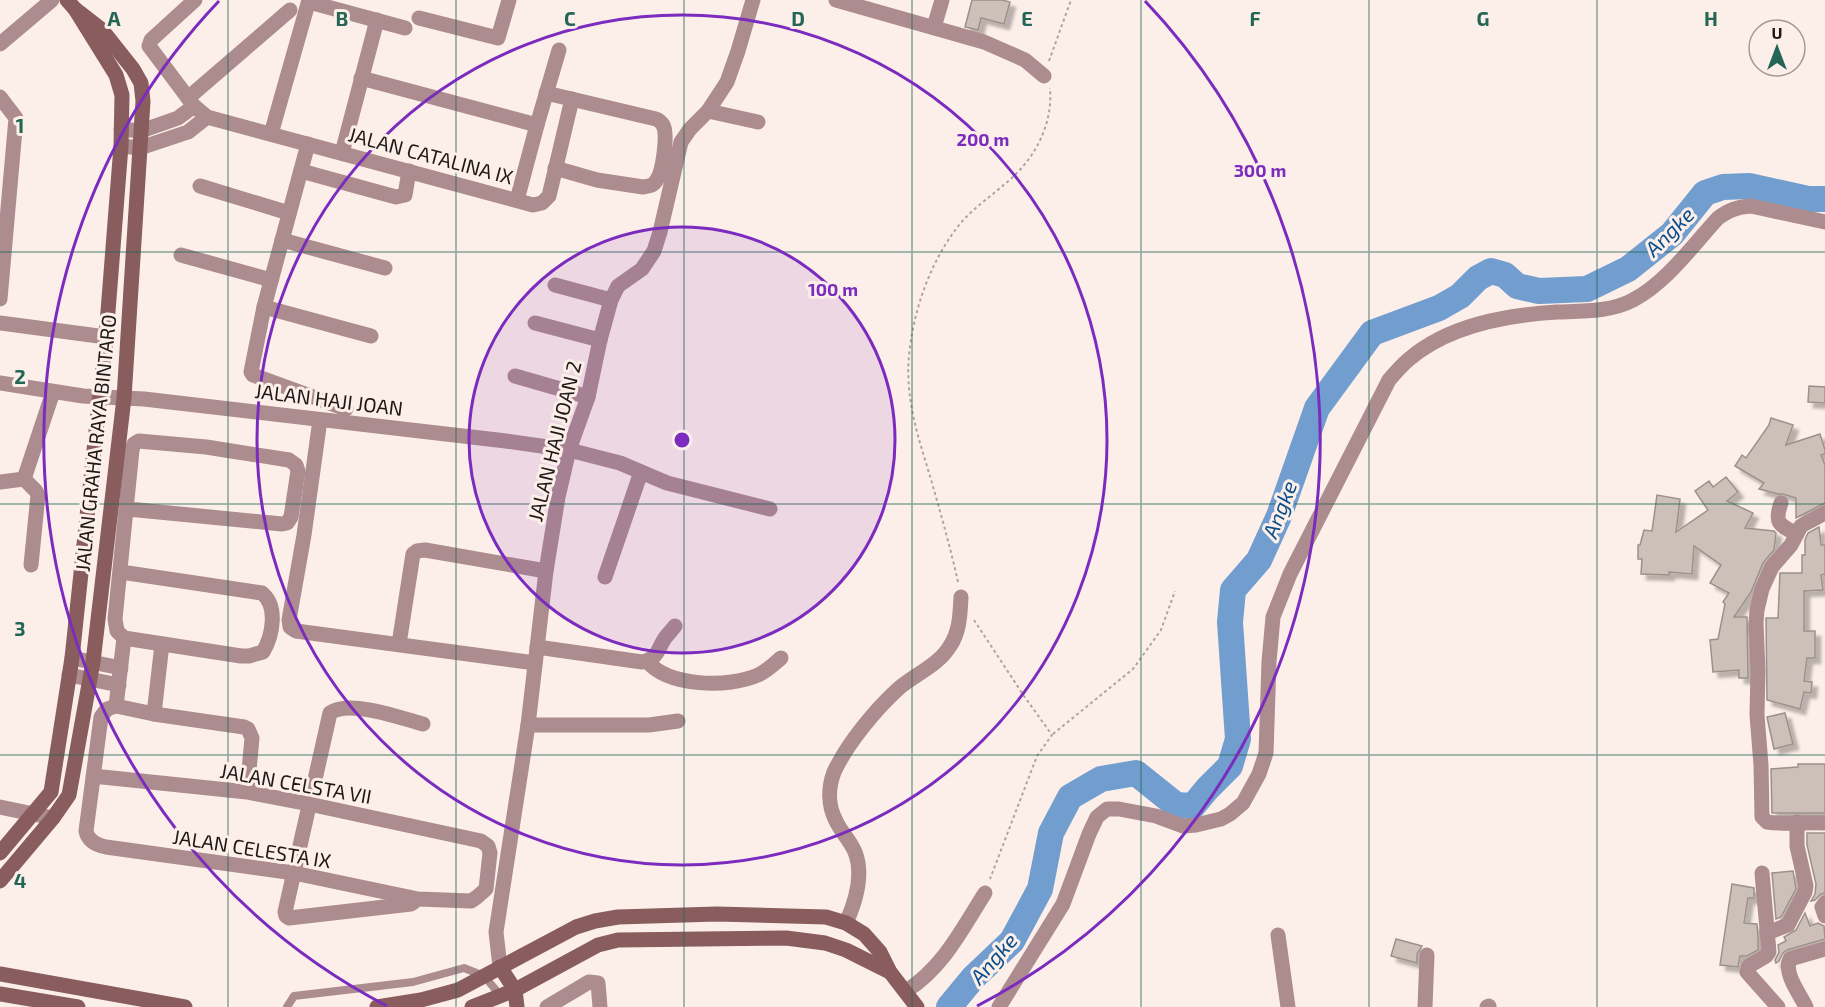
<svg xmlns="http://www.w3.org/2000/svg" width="1825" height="1007" font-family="'Exo 2',sans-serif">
  <defs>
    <filter id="shadow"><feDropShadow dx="5.5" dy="5.5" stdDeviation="1.5" flood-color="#0004"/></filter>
  </defs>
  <rect width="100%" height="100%" fill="#fcefe9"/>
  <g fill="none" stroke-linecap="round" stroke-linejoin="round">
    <polyline stroke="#719ecf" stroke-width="26" points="949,1007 973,978 1012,941 1040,889 1051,833 1070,797 1101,779 1136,773 1176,805 1193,806 1207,789 1230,766 1238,739 1230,622 1233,590 1259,560 1279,516 1317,408 1372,333 1439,308 1460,296 1478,278 1491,271 1505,275 1517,286 1539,291 1587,289 1628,269 1672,234 1705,193 1723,187 1749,186 1808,199 1825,199"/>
  </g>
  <g fill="#cdc0b9" stroke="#9c918a" stroke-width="1.5" filter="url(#shadow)">
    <polygon points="972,0 1002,0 1010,2 1004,24 981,18 978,30 965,27"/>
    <polygon points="1809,386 1825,387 1825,403 1808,402"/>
    <polygon points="1771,418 1793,425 1786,445 1820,434 1825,450 1825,454 1821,455 1825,465 1825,503 1796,518 1796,498 1783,494 1778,494 1759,489 1764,483 1735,466 1742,455 1746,458 1769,425"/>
    <polygon points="1726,477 1738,492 1727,501 1753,513 1745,528 1774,531 1776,533 1774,550 1763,563 1751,592 1734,617 1747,617 1748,678 1739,678 1739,670 1713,672 1710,640 1718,639 1725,604 1723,602 1729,593 1710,583 1721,565 1694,546 1692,574 1669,572 1669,575 1641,574 1642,559 1638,559 1638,545 1640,545 1644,530 1652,531 1657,495 1680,499 1676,532 1708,510 1695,491 1709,481 1713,487"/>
    <polygon points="1819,527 1821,545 1825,545 1825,574 1821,575 1823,590 1804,591 1804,631 1815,631 1815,658 1807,658 1804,681 1812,682 1811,693 1804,692 1800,709 1767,700 1766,618 1778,618 1780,573 1802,573 1802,555 1805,555 1805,540 1808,533"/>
    <polygon points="1785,713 1793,744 1774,749 1767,717"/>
    <polygon points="1798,764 1825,764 1825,813 1772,813 1771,769 1798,767"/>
    <polygon points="1807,833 1825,833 1825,893 1821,894 1815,900 1811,901 1815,894 1816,884 1807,845"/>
    <polygon points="1793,871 1796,889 1781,917 1776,919 1772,873"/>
    <polygon points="1732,884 1754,888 1754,898 1748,898 1744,923 1757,924 1758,938 1758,950 1747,956 1740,956 1738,967 1720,965"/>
    <polygon points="1805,913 1810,926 1818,923 1824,926 1825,939 1787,950 1783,953 1779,961 1776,963 1775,960 1779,952 1778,945 1786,941 1784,937 1796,930"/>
    <polygon points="1396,939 1422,946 1417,954 1417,963 1391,956"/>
  </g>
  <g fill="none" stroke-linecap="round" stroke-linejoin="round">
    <g stroke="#aea4a0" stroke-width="2" stroke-dasharray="3 3" stroke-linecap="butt">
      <polyline points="1049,61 1071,0"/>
      <path d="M 958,582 C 950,546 940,511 930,476 C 918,437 905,398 909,356 C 913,312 929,265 956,229 C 969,211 989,198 1006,183 C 1034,160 1053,126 1050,88"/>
      <polyline points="974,620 1024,696 1052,735 1037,756 990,879"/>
      <polyline points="1053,734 1133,669 1161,630 1175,591"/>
    </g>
    <polyline stroke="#ac8c8e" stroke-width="8" points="287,1007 294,996 413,982 464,968 484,976 501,996"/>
    <g stroke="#ac8c8e" stroke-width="15">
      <polyline points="195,0 151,40 149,46 194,106 207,117 533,205 542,203 549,196 572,99"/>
      <polyline points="836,0 984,42 1025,60 1044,76"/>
      <polyline points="309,2 405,28"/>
      <polyline points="419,18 498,38 509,0"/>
      <polyline points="934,27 942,0"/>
      <polyline points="0,44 52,0"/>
      <polyline points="361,78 537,125"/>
      <path d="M 546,93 L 656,119 C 659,120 661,122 663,125 C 668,134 663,173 656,181 C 653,186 649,186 643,187 L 597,180 L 555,168"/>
      <polyline points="0,97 16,118 0,299"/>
      <polyline points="188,98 290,10"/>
      <polyline points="708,111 758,122"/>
      <polyline points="121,129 141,131 178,118 194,106"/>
      <polyline points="271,134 309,0"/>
      <polyline points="308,144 264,307 251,372 253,375 346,409"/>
      <polyline points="121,146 140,148 188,132 207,117"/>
      <polyline points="342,153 377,20"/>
      <polyline points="301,171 396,197 405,195 409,171"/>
      <polyline points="200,186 289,213"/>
      <polyline points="517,200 537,125 559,50"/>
      <polyline points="282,240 385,268"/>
      <polyline points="181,255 271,280"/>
      <polyline points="555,285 611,300"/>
      <polyline points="264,307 371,336"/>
      <polyline points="0,323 106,337"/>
      <polyline points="535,323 600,340"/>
      <polyline points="515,376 588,397"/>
      <polyline points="0,383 83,396 144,399 506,441 569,450 620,463 667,483 770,509"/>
      <polyline points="320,420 304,535 289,620 290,627 296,631 535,663"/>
      <polyline points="0,482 24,479"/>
      <path d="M 1781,503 C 1774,523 1779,525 1797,534"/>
      <path d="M 1825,513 L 1801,526 L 1791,545 L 1772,567 L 1762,589 L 1757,610 L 1756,623 L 1758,670 L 1757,715 L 1761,765 L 1762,817 L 1767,822 C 1786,825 1806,822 1825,823"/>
      <polyline points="31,565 38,495 36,491 24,479 53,392"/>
      <path d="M 121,572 L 262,593 C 278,606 273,635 263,652 L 249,656 L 241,656 L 124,638 L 117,631 L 115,619 L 132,450 L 134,444 L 139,441 L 206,447 L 289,460 L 296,465 L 298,471 L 291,517 L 287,523 L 282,524 L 128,509"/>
      <polyline points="605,577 641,472"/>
      <polyline points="399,644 413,554 417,551 425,550 546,571"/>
      <path d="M 537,647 L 642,662 C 659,658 657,650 665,638 C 668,634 672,630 675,626"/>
      <polyline points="72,658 121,668"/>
      <path d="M 647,661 C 668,687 729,688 758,675 C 767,671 773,665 781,658"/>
      <polyline points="69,675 119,685"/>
      <polyline points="116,706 124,638"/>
      <polyline points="154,714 162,644"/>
      <polyline points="528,725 649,725 678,721"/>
      <path d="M 93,776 L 247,792 L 309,804 L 481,841 L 488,846 L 490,853 L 486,889 L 477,897 L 471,901 L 418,899 L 294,873 L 106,847 C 96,845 88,841 86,831 L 101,717 L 107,709 L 116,706 L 154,714 L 244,727 L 248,729 L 252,738 L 247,792"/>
      <polyline points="0,807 53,818"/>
      <polyline points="1762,873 1769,952 1766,956 1749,966 1747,972 1778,1007"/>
      <path d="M 414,902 L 411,904 L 289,918 L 286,916 L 285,912 L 330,713 C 348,699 402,718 423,724"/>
      <polyline points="1825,903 1822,907 1825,916"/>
      <path d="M 846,923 C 856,901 864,875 855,852 C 850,840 841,832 836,821 C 828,806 828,788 834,772 C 847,744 875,710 898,689 C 915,674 938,666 950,646 C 960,631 960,614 961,597"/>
      <polyline points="1767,933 1788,925 1805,892 1806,886 1797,846 1797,822"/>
      <polyline points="1278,935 1288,1007"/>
      <polyline points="500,967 496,932 528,725 546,571 558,497 569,450 588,397 600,340 611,300 618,286 642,269 654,251 660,232 681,142 690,129 708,111 727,82 738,51 753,0"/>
      <path d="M 906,991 C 943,968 962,929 985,893"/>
      <polyline points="547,1007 589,982 598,983 600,1007"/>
      <path d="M 999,1007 L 1063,904 L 1089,834 L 1097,817 L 1107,809 L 1119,809 L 1156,816 L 1183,826 L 1196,825 L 1221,819 L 1230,814 L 1243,803 L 1259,774 L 1266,753 L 1269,662 L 1273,617 L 1290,574 L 1389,380 C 1395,373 1401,366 1408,360 C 1448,325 1506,315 1557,312 C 1582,311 1611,312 1633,300 C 1666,283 1693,245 1718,218 C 1729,210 1737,207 1751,206 L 1825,222"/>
      <polyline points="1425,1007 1427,955"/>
      <polyline points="1487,1007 1489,1006"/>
      <path d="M 1806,1007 C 1800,994 1783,973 1790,959 L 1825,949"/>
    </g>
    <g stroke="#895c5e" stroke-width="15">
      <polyline points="0,853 51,792 72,658 106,337 121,146 122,95 116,75 75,9 67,0"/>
      <polyline points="0,881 53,818 69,795 93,662 124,398 143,101 141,83 133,69 102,30 75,9"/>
      <polyline points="500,967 515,990 517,1007"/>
      <polyline points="0,974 185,1007"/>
      <polyline points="0,994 78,1007"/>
      <polyline points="377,1007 421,1000 458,990 576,927 595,921 618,917 717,914 826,917 846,923 864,934 880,952 890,972 917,1007"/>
      <polyline points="472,1007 515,990 598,945 618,940 786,938 825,943 846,950 890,972"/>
    </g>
  </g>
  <path fill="none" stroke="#236656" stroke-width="1.5" stroke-opacity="0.55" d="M 228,0 L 228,1007M 456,0 L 456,1007M 684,0 L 684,1007M 912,0 L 912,1007M 1141,0 L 1141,1007M 1369,0 L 1369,1007M 1597,0 L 1597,1007M 0,252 L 1825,252M 0,504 L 1825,504M 0,755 L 1825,755"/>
  <circle cx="682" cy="440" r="213" fill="#7b2cbf" fill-opacity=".12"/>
  <g fill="none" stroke="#7b2cbf" stroke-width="3">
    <circle cx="682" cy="440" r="213"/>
    <circle cx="682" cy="440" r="425"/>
    <path d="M387 1006A638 638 0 0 1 219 1M1145 1A638 638 0 0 1 977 1006"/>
  </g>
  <g text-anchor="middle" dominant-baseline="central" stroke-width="6" stroke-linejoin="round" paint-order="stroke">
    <g font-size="20" fill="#1e1917" stroke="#fcefe9">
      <text transform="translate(431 155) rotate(15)">JALAN CATALINA IX</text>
      <text transform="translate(329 399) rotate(7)">JALAN HAJI JOAN</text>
      <text transform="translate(554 441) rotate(-76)">JALAN HAJI JOAN 2</text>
      <text transform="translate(95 443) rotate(-84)">JALAN GRAHA RAYA BINTARO</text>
      <text transform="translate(296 783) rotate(10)">JALAN CELSTA VII</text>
      <text transform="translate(252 848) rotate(9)">JALAN CELESTA IX</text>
    </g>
    <g font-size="21" font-style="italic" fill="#094e8a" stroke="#fcefe9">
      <text transform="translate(1669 231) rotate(-45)">Angke</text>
      <text transform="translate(1279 509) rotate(-69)">Angke</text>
      <text transform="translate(993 958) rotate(-49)">Angke</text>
    </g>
  </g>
  <g font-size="20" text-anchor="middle" font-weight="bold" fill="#236656" stroke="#fcefe9" stroke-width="6" stroke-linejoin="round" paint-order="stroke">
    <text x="114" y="26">A</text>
    <text x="342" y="26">B</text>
    <text x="570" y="26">C</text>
    <text x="798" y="26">D</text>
    <text x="1027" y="26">E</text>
    <text x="1255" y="26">F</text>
    <text x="1483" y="26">G</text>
    <text x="1711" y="26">H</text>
    <text x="20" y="133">1</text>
    <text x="20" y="384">2</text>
    <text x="20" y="636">3</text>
    <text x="20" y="888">4</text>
  </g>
  <circle cx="682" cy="440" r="9" fill="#7b2cbf" stroke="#fcefe9" stroke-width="3"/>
  <g font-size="18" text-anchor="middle" font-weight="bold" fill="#7b2cbf" stroke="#fcefe9" stroke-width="6" stroke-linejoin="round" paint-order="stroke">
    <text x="983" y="146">200 m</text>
    <text x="1260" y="177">300 m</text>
    <text x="833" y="296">100 m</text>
  </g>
  <g transform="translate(1777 48)"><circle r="28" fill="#fcefe9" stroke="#a39995" stroke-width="1.5"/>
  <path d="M0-4.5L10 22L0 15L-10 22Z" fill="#236656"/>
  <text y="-9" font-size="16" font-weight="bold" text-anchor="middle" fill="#1e1917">U</text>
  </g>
</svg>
